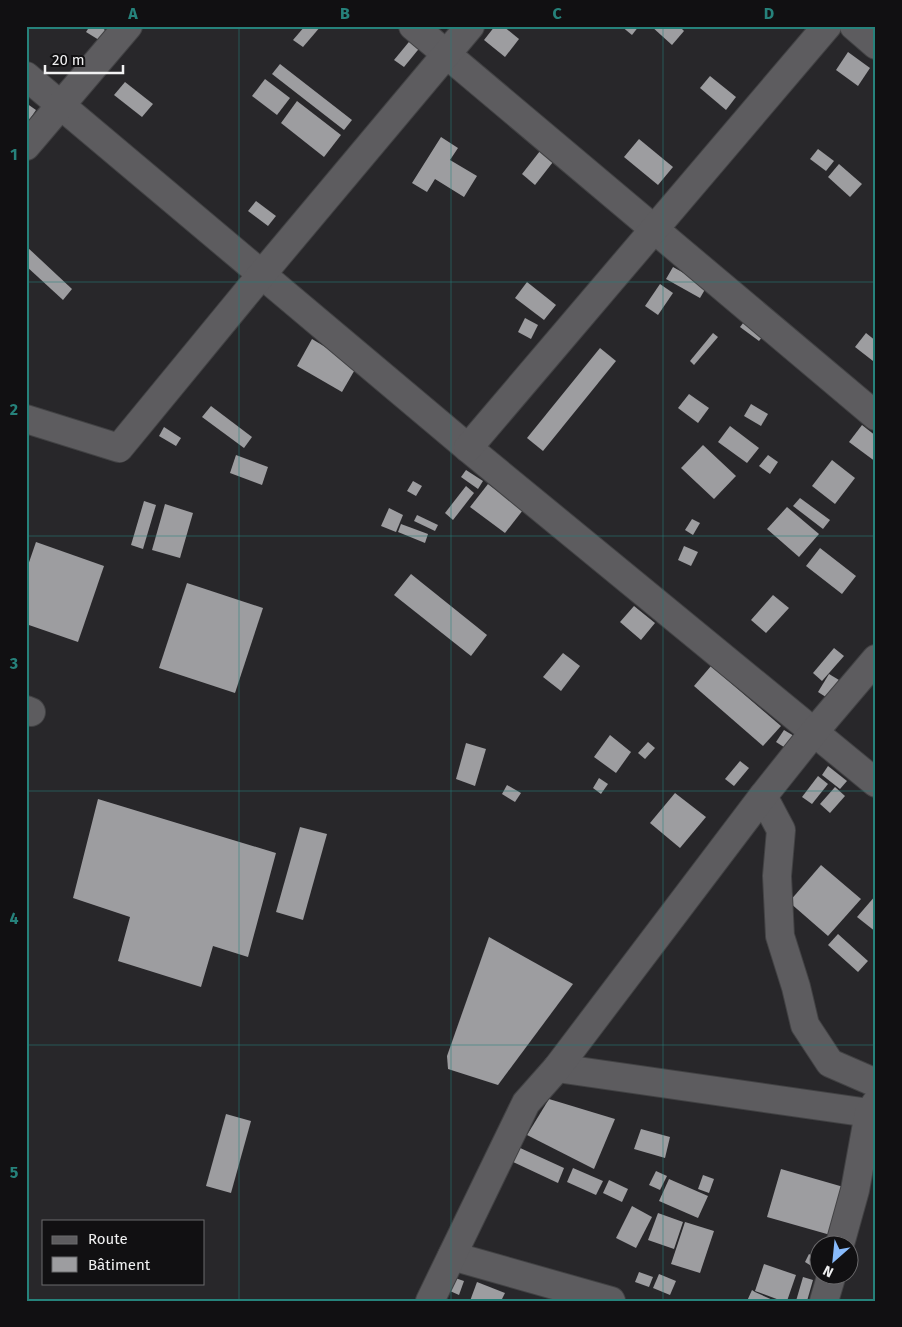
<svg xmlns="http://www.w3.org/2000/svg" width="902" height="1327" font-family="'Fira Sans',sans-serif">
  <rect width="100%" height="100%" fill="#28272a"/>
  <g fill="#9d9da0">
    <polygon points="90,26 100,26 105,30 99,40 86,32"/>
    <polygon points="305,26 321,26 303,47 293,40"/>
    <polygon points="495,26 503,26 519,39 505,57 484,40"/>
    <polygon points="621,26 639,26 632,35"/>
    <polygon points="651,26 679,26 684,31 672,45"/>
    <polygon points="413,37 422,45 404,67 394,60"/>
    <polygon points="848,52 870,68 858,86 836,70"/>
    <polygon points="280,64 352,120 344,130 272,74"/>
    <polygon points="710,76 736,97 726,110 700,88"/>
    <polygon points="265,79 290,98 277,115 252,96"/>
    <polygon points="125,82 153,104 142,117 114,95"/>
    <polygon points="297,101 341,135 324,157 281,123"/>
    <polygon points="26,103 36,110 26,125"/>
    <polygon points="441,137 458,148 450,160 477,176 464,197 435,179 427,192 412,183"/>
    <polygon points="639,139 673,167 658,185 624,157"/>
    <polygon points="818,149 834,161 826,171 810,159"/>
    <polygon points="540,151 553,162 535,185 522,174"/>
    <polygon points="839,164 862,184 850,197 828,177"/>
    <polygon points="256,201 276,216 268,226 248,211"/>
    <polygon points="26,246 72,289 63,300 26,266"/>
    <polygon points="673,267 707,286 700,298 666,279"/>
    <polygon points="527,282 556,305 544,320 515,298"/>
    <polygon points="660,284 673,293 658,315 645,306"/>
    <polygon points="525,318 538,325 531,339 518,332"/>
    <polygon points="747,318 766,332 759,341 740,327"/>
    <polygon points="713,333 718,337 694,365 690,361"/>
    <polygon points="866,333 876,341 876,358 873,361 855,347"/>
    <polygon points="312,339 357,366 342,392 297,366"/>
    <polygon points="600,348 616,361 543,451 527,438"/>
    <polygon points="689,394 709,408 698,423 678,408"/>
    <polygon points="751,404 768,414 761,426 744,416"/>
    <polygon points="211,406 252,437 244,448 202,417"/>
    <polygon points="862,425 876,436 876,462 849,442"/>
    <polygon points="730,426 759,448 747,463 718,442"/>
    <polygon points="164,427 181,438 176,446 159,436"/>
    <polygon points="703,445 736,476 714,499 681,468"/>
    <polygon points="236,455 268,467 262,485 230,473"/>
    <polygon points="768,455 778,462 770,474 759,466"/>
    <polygon points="832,460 855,478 835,504 812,486"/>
    <polygon points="466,470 483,481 478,489 461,477"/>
    <polygon points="413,481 422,486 416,496 407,491"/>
    <polygon points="488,484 523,510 505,533 470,507"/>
    <polygon points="466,486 474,493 453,520 445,513"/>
    <polygon points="800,498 830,520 823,529 793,506"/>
    <polygon points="144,501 156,505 143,549 131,545"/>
    <polygon points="165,504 193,513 180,558 152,550"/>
    <polygon points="787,507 819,534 799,557 767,529"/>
    <polygon points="389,508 403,515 396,532 381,526"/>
    <polygon points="417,515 438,525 435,531 414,521"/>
    <polygon points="692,519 700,523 693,535 685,530"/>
    <polygon points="401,524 428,534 425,543 398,532"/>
    <polygon points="36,542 104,566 78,642 26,624 26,571"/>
    <polygon points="684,546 698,552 691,566 678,560"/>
    <polygon points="820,548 856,576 842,594 806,566"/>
    <polygon points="411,574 487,635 471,656 394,595"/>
    <polygon points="187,583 263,608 235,693 159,668"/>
    <polygon points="773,595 789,608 766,633 751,620"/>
    <polygon points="634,606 655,623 641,640 620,622"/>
    <polygon points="834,648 844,656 822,681 813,673"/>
    <polygon points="563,653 580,666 561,691 543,677"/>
    <polygon points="711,666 781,726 763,746 694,686"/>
    <polygon points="829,674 839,680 829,699 818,692"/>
    <polygon points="784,730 794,736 787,749 776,742"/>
    <polygon points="610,735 631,752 616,773 594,757"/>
    <polygon points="648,742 655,748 645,759 638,753"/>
    <polygon points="466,743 486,749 475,786 456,779"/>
    <polygon points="740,761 749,768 734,786 725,779"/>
    <polygon points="828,766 847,781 840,789 822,775"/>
    <polygon points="818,776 828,784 812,804 802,797"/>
    <polygon points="599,778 608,784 601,794 593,788"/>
    <polygon points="507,785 521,793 515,802 502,794"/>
    <polygon points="835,787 845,796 830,813 820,804"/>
    <polygon points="675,793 706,817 680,848 650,823"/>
    <polygon points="98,799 276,853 248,957 213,946 201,987 118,961 130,917 73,898"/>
    <polygon points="300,827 327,834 303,920 276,912"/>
    <polygon points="821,865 861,899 828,936 789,902"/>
    <polygon points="876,895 876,932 857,917"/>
    <polygon points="838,934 868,961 858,972 828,945"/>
    <polygon points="489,937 573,984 498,1085 448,1069 447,1056"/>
    <polygon points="549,1099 615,1119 594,1169 527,1135"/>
    <polygon points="226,1114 251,1121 231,1193 206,1186"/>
    <polygon points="641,1129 670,1137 665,1158 634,1149"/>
    <polygon points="518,1147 564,1168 558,1183 511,1161"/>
    <polygon points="573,1168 603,1181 596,1195 567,1182"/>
    <polygon points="781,1169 847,1188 834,1236 767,1217"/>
    <polygon points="656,1171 667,1176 660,1190 649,1185"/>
    <polygon points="703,1175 714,1179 709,1193 698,1189"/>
    <polygon points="669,1179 708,1196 698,1218 659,1201"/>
    <polygon points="609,1180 628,1189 622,1202 603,1193"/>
    <polygon points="632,1206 652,1217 636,1248 616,1238"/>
    <polygon points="658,1213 683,1222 674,1249 648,1240"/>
    <polygon points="685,1222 714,1231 700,1273 671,1264"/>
    <polygon points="809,1254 820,1260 818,1270 805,1262"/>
    <polygon points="764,1264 796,1275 787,1301 782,1301 755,1291"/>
    <polygon points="639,1272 653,1277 649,1287 635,1282"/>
    <polygon points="659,1274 676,1281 670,1295 653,1288"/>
    <polygon points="803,1277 813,1280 807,1301 796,1301"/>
    <polygon points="455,1278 464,1281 459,1295 450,1291"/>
    <polygon points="477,1282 505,1293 501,1301 470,1301"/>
    <polygon points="752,1290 755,1292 775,1301 747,1301"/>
  </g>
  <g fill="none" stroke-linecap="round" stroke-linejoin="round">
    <g stroke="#424244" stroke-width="30">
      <g id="minor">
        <polyline points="413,26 876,416"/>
        <polyline points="854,26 876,45"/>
        <polyline points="26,76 468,448 876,783"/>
        <polyline points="26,146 128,26"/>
        <polyline points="26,419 119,448 262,274 470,26"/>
        <polyline points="468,448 827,26"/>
        <polyline points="26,710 31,712"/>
        <polyline points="763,796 781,830 777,876 780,936 796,987 805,1025 830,1063 876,1083"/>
        <polyline points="557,1068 869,1113 876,1118"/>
        <polyline points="840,1244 855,1190 869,1113 876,1103"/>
        <polyline points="452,1256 611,1301"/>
        <polyline points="430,1301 526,1103 557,1068 763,796 814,732 876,659"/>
        <polyline points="824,1301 832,1274"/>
      </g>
    </g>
    <use href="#minor" stroke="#5d5c5f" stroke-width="28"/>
  </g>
  <path fill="none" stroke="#26827b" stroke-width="1" stroke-opacity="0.55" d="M 239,26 L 239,1301M 451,26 L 451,1301M 663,26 L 663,1301M 26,282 L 876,282M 26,536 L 876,536M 26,791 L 876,791M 26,1045 L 876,1045"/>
  <rect width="902" height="1327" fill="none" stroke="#111012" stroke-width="55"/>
  <rect x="42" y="1220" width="162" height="65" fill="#111012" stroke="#6b6a6c"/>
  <rect x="52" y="1236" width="25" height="8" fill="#5d5c5f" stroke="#6b6a6c"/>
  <text x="88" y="1244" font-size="15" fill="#f1f1f2">Route</text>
  <rect x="52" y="1257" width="25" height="15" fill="#9d9da0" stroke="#6b6a6c"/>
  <text x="88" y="1270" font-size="15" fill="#f1f1f2">Bâtiment</text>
  <g transform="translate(834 1260) rotate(207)"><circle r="24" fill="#111012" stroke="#6b6a6c"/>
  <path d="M0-4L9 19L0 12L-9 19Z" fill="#88bbfc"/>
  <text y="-8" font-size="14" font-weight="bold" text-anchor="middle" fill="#f1f1f2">N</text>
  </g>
  <path d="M45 65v8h78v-8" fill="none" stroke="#f1f1f2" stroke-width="2.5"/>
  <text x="52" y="65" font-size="15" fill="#f1f1f2" stroke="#111012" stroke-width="4" paint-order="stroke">20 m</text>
  <rect x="28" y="28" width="846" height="1272" fill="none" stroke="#26827b" stroke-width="2"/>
  <g font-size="16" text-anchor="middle" font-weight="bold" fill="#26827b">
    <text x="133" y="19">A</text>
    <text x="345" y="19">B</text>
    <text x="557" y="19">C</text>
    <text x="769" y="19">D</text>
    <text x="14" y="160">1</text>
    <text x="14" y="415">2</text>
    <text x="14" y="669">3</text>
    <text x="14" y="924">4</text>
    <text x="14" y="1178">5</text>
  </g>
</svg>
